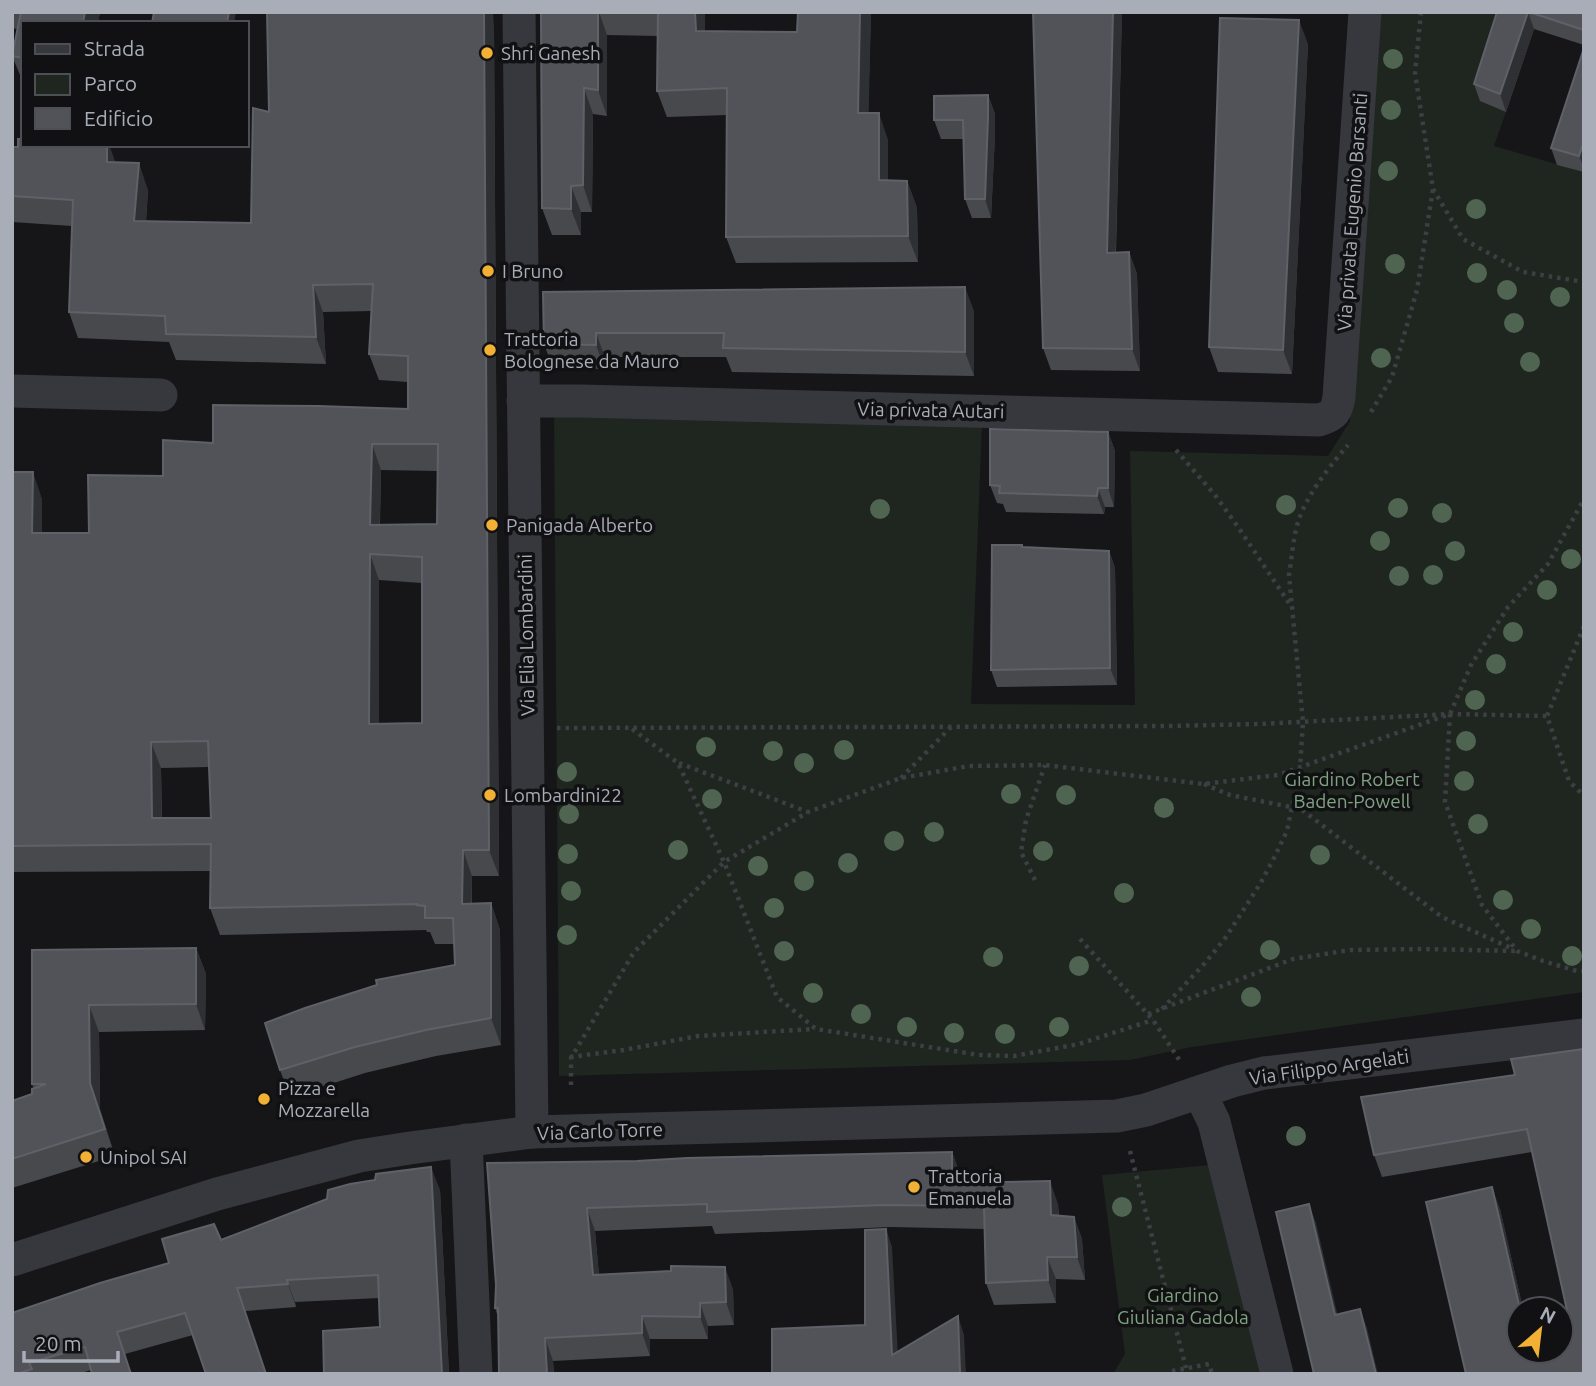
<svg xmlns="http://www.w3.org/2000/svg" width="1596" height="1386" font-family="Ubuntu,sans-serif">
  <rect width="100%" height="100%" fill="#161618"/>
  <g fill="#1e261f">
    <polygon points="1378,12 1509,12 1506,112 1494,146 1584,172 1584,992 1192,1047 1130,1060 559,1076 554,414 982,423 971,704 1135,705 1130,451 1328,456 1350,421"/>
    <polygon points="1211,1165 1266,1374 1113,1374 1125,1354 1102,1175"/>
  </g>
  <g fill="none" stroke-linecap="round" stroke-linejoin="round">
    <g stroke="#3d3f44" stroke-width="4.5" stroke-dasharray="3.5 5" stroke-linecap="butt">
      <polyline points="1421,12 1415,73 1433,189 1463,239 1523,272 1584,282"/>
      <polyline points="1371,412 1392,377 1417,290 1433,189"/>
      <polyline points="1176,450 1215,495 1238,527 1291,606"/>
      <polyline points="1584,626 1547,716 1569,781 1584,796"/>
      <polyline points="1450,714 1445,802 1482,905 1517,951 1543,961 1577,971 1584,971"/>
      <polyline points="557,728 1167,726 1260,724 1450,714 1547,716"/>
      <polyline points="632,729 678,763 724,862 777,997 816,1029 979,1055 1014,1056 1079,1044 1153,1020"/>
      <polyline points="679,763 808,812"/>
      <polyline points="901,778 951,727"/>
      <polyline points="1204,784 1230,795 1301,809 1442,917 1513,949"/>
      <polyline points="1035,880 1021,852 1026,820 1045,765"/>
      <polyline points="1080,939 1153,1020 1180,1061"/>
      <path d="M 1162,1009 L 1205,963 L 1226,937 L 1260,884 L 1274,858 L 1287,831 L 1300,768 L 1303,722 L 1289,575 C 1292,557 1293,537 1299,519 C 1309,492 1329,467 1348,445"/>
      <polyline points="1148,1014 1293,959 1350,950 1423,949 1517,951"/>
      <polyline points="570,1057 624,1050 698,1036 815,1029"/>
      <polyline points="571,1085 571,1058 634,952 724,862 808,812 901,778 969,766 1045,765 1203,784 1278,775 1450,714 1471,665 1508,607 1548,564 1584,499"/>
      <polyline points="1130,1151 1186,1368"/>
      <polyline points="1172,1371 1209,1364 1212,1374"/>
    </g>
    <g stroke="#37383d" stroke-width="33">
      <polyline points="519,12 532,1132"/>
      <polyline points="12,391 161,395"/>
      <path d="M 523,401 L 581,401 L 1319,420 C 1335,415 1336,412 1339,397 L 1365,12"/>
      <polyline points="1200,1093 1214,1122 1277,1374"/>
      <polyline points="466,1140 476,1374"/>
      <polyline points="12,1260 217,1194 359,1156 410,1148 532,1132 1117,1116 1146,1110 1232,1081 1264,1073 1584,1035"/>
    </g>
  </g>
  <g fill="#506452">
    <circle cx="1393" cy="59" r="10"/>
    <circle cx="1391" cy="110" r="10"/>
    <circle cx="1388" cy="171" r="10"/>
    <circle cx="1476" cy="209" r="10"/>
    <circle cx="1395" cy="264" r="10"/>
    <circle cx="1477" cy="273" r="10"/>
    <circle cx="1507" cy="290" r="10"/>
    <circle cx="1560" cy="297" r="10"/>
    <circle cx="1514" cy="323" r="10"/>
    <circle cx="1381" cy="358" r="10"/>
    <circle cx="1530" cy="362" r="10"/>
    <circle cx="1286" cy="505" r="10"/>
    <circle cx="1398" cy="508" r="10"/>
    <circle cx="880" cy="509" r="10"/>
    <circle cx="1442" cy="513" r="10"/>
    <circle cx="1380" cy="541" r="10"/>
    <circle cx="1455" cy="551" r="10"/>
    <circle cx="1571" cy="559" r="10"/>
    <circle cx="1433" cy="575" r="10"/>
    <circle cx="1399" cy="576" r="10"/>
    <circle cx="1547" cy="590" r="10"/>
    <circle cx="1513" cy="632" r="10"/>
    <circle cx="1496" cy="664" r="10"/>
    <circle cx="1475" cy="700" r="10"/>
    <circle cx="1466" cy="741" r="10"/>
    <circle cx="706" cy="747" r="10"/>
    <circle cx="844" cy="750" r="10"/>
    <circle cx="773" cy="751" r="10"/>
    <circle cx="804" cy="763" r="10"/>
    <circle cx="567" cy="772" r="10"/>
    <circle cx="1464" cy="781" r="10"/>
    <circle cx="1011" cy="794" r="10"/>
    <circle cx="1066" cy="795" r="10"/>
    <circle cx="712" cy="799" r="10"/>
    <circle cx="1164" cy="808" r="10"/>
    <circle cx="569" cy="814" r="10"/>
    <circle cx="1478" cy="824" r="10"/>
    <circle cx="934" cy="832" r="10"/>
    <circle cx="894" cy="841" r="10"/>
    <circle cx="678" cy="850" r="10"/>
    <circle cx="1043" cy="851" r="10"/>
    <circle cx="568" cy="854" r="10"/>
    <circle cx="1320" cy="855" r="10"/>
    <circle cx="848" cy="863" r="10"/>
    <circle cx="758" cy="866" r="10"/>
    <circle cx="804" cy="881" r="10"/>
    <circle cx="571" cy="891" r="10"/>
    <circle cx="1124" cy="893" r="10"/>
    <circle cx="1503" cy="900" r="10"/>
    <circle cx="774" cy="908" r="10"/>
    <circle cx="1531" cy="929" r="10"/>
    <circle cx="567" cy="935" r="10"/>
    <circle cx="1270" cy="950" r="10"/>
    <circle cx="784" cy="951" r="10"/>
    <circle cx="1572" cy="956" r="10"/>
    <circle cx="993" cy="957" r="10"/>
    <circle cx="1079" cy="966" r="10"/>
    <circle cx="813" cy="993" r="10"/>
    <circle cx="1251" cy="997" r="10"/>
    <circle cx="861" cy="1014" r="10"/>
    <circle cx="907" cy="1027" r="10"/>
    <circle cx="1059" cy="1027" r="10"/>
    <circle cx="954" cy="1033" r="10"/>
    <circle cx="1005" cy="1034" r="10"/>
    <circle cx="1296" cy="1136" r="10"/>
    <circle cx="1122" cy="1207" r="10"/>
  </g>
  <g fill="#47494d" fill-rule="evenodd">
    <polygon points="12,12 100,12 98,23 23,23 23,82 12,56 17,29 12,28"/>
    <polygon points="541,12 705,12 705,31 797,32 798,12 871,12 868,113 888,140 888,181 907,181 917,208 918,262 736,263 726,237 727,115 667,117 657,91 658,36 607,35 607,116 593,114 592,212 581,212 581,235 552,235 542,208"/>
    <polygon points="1033,12 1122,12 1116,253 1129,252 1137,274 1140,371 1051,370 1043,348"/>
    <polygon points="1497,12 1584,12 1584,45 1534,29 1506,112 1480,101 1474,84"/>
    <path d="M 494,27 L 499,876 L 472,876 L 472,904 L 491,903 L 500,930 L 501,1045 L 436,1056 L 365,1073 L 290,1097 L 280,1070 L 455,965 L 454,944 L 435,944 L 430,932 L 427,932 L 426,930 L 220,935 L 210,908 L 211,871 L 12,872 L 12,472 L 42,499 L 42,533 L 89,533 L 163,476 L 213,443 L 408,409 L 408,382 L 379,380 L 369,354 L 371,311 L 323,312 L 326,364 L 176,360 L 169,342 L 78,338 L 69,312 L 72,226 L 12,222 L 12,147 L 18,147 L 23,145 L 109,145 L 115,162 L 148,190 L 146,222 L 251,223 L 269,112 ZM 381,470 L 438,471 L 437,524 L 380,525 ZM 379,580 L 422,583 L 422,723 L 379,723 ZM 209,767 L 211,818 L 162,818 L 161,768 Z"/>
    <polygon points="1308,44 1292,374 1218,372 1209,347"/>
    <polygon points="1584,48 1584,172 1557,165 1551,148"/>
    <polygon points="988,95 995,114 995,135 991,218 972,218 965,199 964,139 941,139 934,120"/>
    <polygon points="543,292 974,311 974,376 732,372 726,357 605,357 605,369 553,368 544,344"/>
    <polygon points="1108,432 1115,451 1114,507 1105,507 1104,514 1006,512 1003,504 997,503 990,485"/>
    <polygon points="1023,547 1109,551 1115,568 1117,685 997,687 991,670"/>
    <polygon points="196,948 206,974 205,1030 99,1032 100,1109 115,1156 12,1188 12,1101 32,1094 34,1089 32,1084 32,950"/>
    <polygon points="1515,1075 1584,1374 1466,1374 1500,1209 1523,1309 1519,1309 1519,1351 1572,1333 1532,1152 1382,1177 1374,1155"/>
    <polygon points="952,1152 960,1174 960,1183 1058,1204 1059,1216 1074,1217 1082,1239 1085,1280 1056,1279 1056,1303 994,1305 986,1283 984,1229 891,1227 715,1234 712,1226 595,1231 599,1275 733,1289 734,1325 708,1326 708,1339 650,1339 650,1356 553,1361 554,1374 499,1374 498,1317 495,1308 496,1285 637,1161"/>
    <polygon points="440,1190 449,1374 324,1374 380,1327 379,1298 295,1302 296,1307 246,1311 193,1335 125,1354 91,1370 78,1374 12,1374 169,1263 221,1240"/>
  </g>
  <g fill="#2f3033">
    <polygon points="85,12 100,12 98,23 83,23"/>
    <polygon points="229,12 236,12 234,23 227,23"/>
    <polygon points="484,12 493,12 494,27 499,876 489,850"/>
    <polygon points="598,12 599,12 607,35 607,116 598,90"/>
    <polygon points="695,12 705,12 705,57 696,31"/>
    <polygon points="860,12 871,12 868,139 858,113"/>
    <polygon points="1113,12 1122,12 1115,275 1107,253"/>
    <polygon points="1528,12 1534,29 1506,112 1500,94"/>
    <polygon points="1299,20 1308,44 1292,374 1283,350"/>
    <polygon points="584,88 593,114 592,212 583,185"/>
    <polygon points="988,95 995,114 995,135 991,218 985,199"/>
    <polygon points="879,113 888,140 888,207 879,180"/>
    <polygon points="1584,141 1584,168 1579,156"/>
    <polygon points="107,145 109,145 117,167 107,162"/>
    <polygon points="139,163 148,190 144,248 134,221"/>
    <polygon points="907,181 917,208 918,262 908,236"/>
    <polygon points="571,186 581,212 581,235 571,209"/>
    <polygon points="1129,252 1137,274 1140,371 1132,349"/>
    <polygon points="313,285 323,312 326,364 316,337"/>
    <polygon points="965,287 974,311 974,376 965,352"/>
    <polygon points="596,333 605,357 605,369 596,345"/>
    <polygon points="1108,432 1115,451 1114,507 1108,488"/>
    <polygon points="372,444 381,470 379,551 370,525"/>
    <polygon points="33,472 42,499 42,559 32,533"/>
    <polygon points="1098,488 1105,507 1104,514 1097,496"/>
    <polygon points="1109,551 1115,568 1117,685 1110,668"/>
    <polygon points="370,554 379,580 379,750 369,724"/>
    <polygon points="151,742 161,768 162,844 152,818"/>
    <polygon points="463,850 472,876 471,930 462,904"/>
    <polygon points="491,903 500,930 501,1045 491,1018"/>
    <polygon points="196,948 206,974 205,1030 196,1004"/>
    <polygon points="89,1005 99,1032 100,1109 115,1156 90,1083"/>
    <polygon points="952,1152 960,1174 960,1205 952,1183"/>
    <polygon points="431,1167 440,1190 449,1374 442,1374"/>
    <polygon points="1050,1181 1058,1204 1059,1238 1051,1215"/>
    <polygon points="1492,1187 1500,1209 1523,1309 1520,1309"/>
    <polygon points="1309,1204 1316,1223 1342,1334 1335,1315"/>
    <polygon points="587,1208 595,1231 601,1297 593,1275"/>
    <polygon points="1074,1217 1082,1239 1085,1280 1077,1257"/>
    <polygon points="886,1229 892,1247 899,1374 892,1355"/>
    <polygon points="1047,1257 1056,1279 1056,1303 1048,1280"/>
    <polygon points="725,1267 733,1289 734,1325 726,1302"/>
    <polygon points="287,1280 295,1302 296,1307 288,1284"/>
    <polygon points="700,1303 708,1326 708,1339 700,1317"/>
    <polygon points="1360,1309 1367,1328 1378,1374 1376,1374"/>
    <polygon points="642,1316 650,1339 650,1356 642,1333"/>
    <polygon points="958,1316 964,1335 966,1374 960,1373"/>
    <polygon points="545,1338 553,1361 554,1374 547,1374"/>
  </g>
  <g fill="#525359" stroke="#5f6168" stroke-width="2" fill-rule="evenodd">
    <polygon points="21,12 85,12 83,23 23,23 23,58 12,56"/>
    <polygon points="154,12 229,12 227,23 152,23"/>
    <path d="M 267,12 L 484,12 L 489,850 L 463,850 L 462,904 L 491,903 L 491,1018 L 426,1030 L 355,1047 L 280,1070 L 265,1023 L 305,1008 L 377,985 L 376,980 L 455,965 L 453,918 L 425,918 L 425,906 L 417,905 L 417,904 L 210,908 L 211,844 L 12,846 L 12,472 L 33,472 L 32,533 L 89,533 L 88,475 L 163,476 L 163,440 L 213,443 L 213,405 L 318,406 L 408,409 L 408,356 L 369,354 L 373,284 L 313,285 L 316,337 L 166,334 L 165,316 L 69,312 L 73,200 L 12,196 L 12,147 L 18,147 L 18,139 L 23,139 L 23,145 L 107,145 L 107,162 L 139,163 L 134,221 L 251,223 L 253,108 L 269,112 ZM 372,444 L 438,444 L 437,524 L 370,525 ZM 370,554 L 422,557 L 422,723 L 369,724 ZM 208,741 L 211,818 L 152,818 L 151,742 Z"/>
    <polygon points="541,12 598,12 598,90 584,88 583,185 571,186 571,209 542,208"/>
    <polygon points="658,12 695,12 696,31 797,32 798,12 860,12 858,113 879,113 879,180 907,181 908,236 726,237 727,88 657,91"/>
    <polygon points="1033,12 1113,12 1107,253 1129,252 1132,349 1043,348"/>
    <polygon points="1497,12 1528,12 1500,94 1474,84"/>
    <polygon points="1529,12 1584,12 1584,30"/>
    <polygon points="1220,18 1299,20 1283,350 1209,347"/>
    <polygon points="1584,48 1584,141 1579,156 1551,148"/>
    <polygon points="988,95 988,117 985,199 965,199 963,120 934,120 934,96"/>
    <polygon points="965,287 965,352 723,348 724,333 596,333 596,345 544,344 543,292"/>
    <polygon points="990,429 1108,432 1108,488 1098,488 1097,496 999,493 1000,486 990,485"/>
    <polygon points="992,545 1022,545 1022,547 1109,551 1110,668 991,670"/>
    <polygon points="196,948 196,1004 89,1005 90,1083 105,1129 12,1159 12,1101 32,1094 32,1089 46,1084 32,1084 32,950"/>
    <polygon points="1584,1049 1584,1374 1466,1374 1426,1202 1492,1187 1520,1309 1519,1351 1561,1351 1561,1336 1572,1333 1527,1129 1374,1155 1361,1097 1515,1075 1511,1059"/>
    <polygon points="952,1152 952,1183 1050,1181 1051,1215 1074,1217 1077,1257 1047,1257 1048,1280 986,1283 984,1206 883,1205 707,1212 707,1204 587,1208 593,1275 671,1271 671,1266 725,1267 726,1302 700,1303 700,1317 642,1316 642,1333 545,1338 547,1374 499,1374 498,1308 495,1308 496,1285 487,1163 637,1161 687,1158"/>
    <polygon points="431,1167 442,1374 324,1374 323,1331 380,1327 378,1275 287,1280 288,1284 237,1288 266,1374 206,1374 185,1313 117,1332 131,1374 92,1374 85,1347 29,1363 32,1369 17,1374 12,1374 12,1313 100,1283 169,1263 162,1239 214,1224 221,1240 327,1199 328,1190 350,1184 375,1180 376,1174"/>
    <polygon points="1309,1204 1335,1315 1360,1309 1376,1374 1314,1374 1276,1212"/>
    <polygon points="886,1229 892,1355 958,1316 960,1373 772,1374 772,1329 865,1325 865,1230"/>
  </g>
  <g fill="#f2b134" stroke="#111113" stroke-width="2.5">
    <circle cx="487" cy="53" r="7"/>
    <circle cx="488" cy="271" r="7"/>
    <circle cx="490" cy="350" r="7"/>
    <circle cx="492" cy="525" r="7"/>
    <circle cx="490" cy="795" r="7"/>
    <circle cx="264" cy="1099" r="7"/>
    <circle cx="86" cy="1157" r="7"/>
    <circle cx="914" cy="1187" r="7"/>
  </g>
  <g text-anchor="middle" dominant-baseline="central" stroke-width="7" stroke-linejoin="round" paint-order="stroke">
    <g font-size="19" fill="#a8adb8" stroke="#111113" text-anchor="start">
      <text x="501" y="53">Shri Ganesh</text>
      <text x="502" y="271">I Bruno</text>
      <text x="504" y="339">Trattoria<tspan x="504" dy="22">Bolognese da Mauro</tspan></text>
      <text x="506" y="525">Panigada Alberto</text>
      <text x="504" y="795">Lombardini22</text>
      <text x="278" y="1088">Pizza e<tspan x="278" dy="22">Mozzarella</tspan></text>
      <text x="100" y="1157">Unipol SAI</text>
      <text x="928" y="1176">Trattoria<tspan x="928" dy="22">Emanuela</tspan></text>
    </g>
    <g font-size="19" fill="#a8adb8" stroke="#111113">
      <text transform="translate(1352 212) rotate(-86)">Via privata Eugenio Barsanti</text>
      <text transform="translate(931 410) rotate(1)">Via privata Autari</text>
      <text transform="translate(526 635) rotate(-91)">Via Elia Lombardini</text>
      <text transform="translate(1329 1067) rotate(-8)">Via Filippo Argelati</text>
      <text transform="translate(600 1131) rotate(-2)">Via Carlo Torre</text>
    </g>
    <g font-size="19" fill="#7fa381" stroke="#111113">
      <text x="1352" y="779">Giardino Robert<tspan x="1352" dy="22">Baden-Powell</tspan></text>
      <text x="1183" y="1295">Giardino<tspan x="1183" dy="22">Giuliana Gadola</tspan></text>
    </g>
  </g>
  <rect width="1596" height="1386" fill="none" stroke="#a8adb8" stroke-width="28"/>
  <rect x="21" y="21" width="228" height="126" fill="#111113" stroke="#4d4f55" stroke-width="2"/>
  <rect x="35" y="44" width="35" height="10" fill="#37383d" stroke="#4d4f55" stroke-width="2"/>
  <text x="84" y="56" font-size="21" fill="#a8adb8">Strada</text>
  <rect x="35" y="74" width="35" height="21" fill="#1e261f" stroke="#4d4f55" stroke-width="2"/>
  <text x="84" y="91" font-size="21" fill="#a8adb8">Parco</text>
  <rect x="35" y="108" width="35" height="21" fill="#525359" stroke="#4d4f55" stroke-width="2"/>
  <text x="84" y="126" font-size="21" fill="#a8adb8">Edificio</text>
  <g transform="translate(1540 1330) rotate(28)"><circle r="33" fill="#111113" stroke="#4d4f55" stroke-width="2"/>
  <path d="M0-5L12 26L0 18L-12 26Z" fill="#f2b134"/>
  <text y="-10" font-size="19" font-weight="bold" text-anchor="middle" fill="#a8adb8">N</text>
  </g>
  <path d="M24 1351v10h94v-10" fill="none" stroke="#a8adb8" stroke-width="3.5"/>
  <text x="35" y="1351" font-size="21" fill="#a8adb8" stroke="#111113" stroke-width="5" paint-order="stroke">20 m</text>
</svg>
